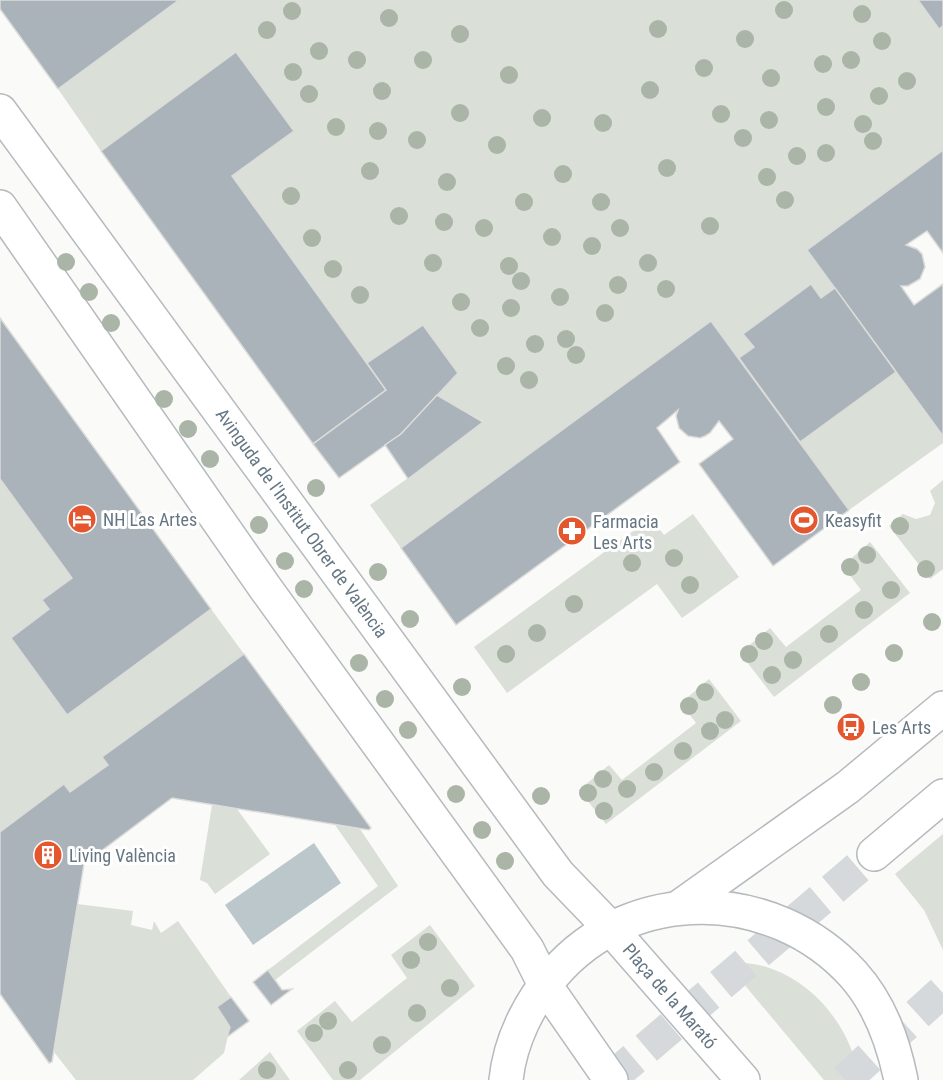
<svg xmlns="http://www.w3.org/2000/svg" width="943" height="1080" font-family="'Roboto Condensed',sans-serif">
  <rect width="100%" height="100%" fill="#fafaf8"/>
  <g fill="#dadfd7">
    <polygon points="179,0 918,0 938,28 943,26 943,151 808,250 943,436 943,443 849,510 711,321 401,548 370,505 408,478 483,421 437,395 457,373 423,325 367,363 232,176 293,131 237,53 101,151 58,89"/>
    <polygon points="0,479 72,578 42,600 49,609 11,638 67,715 211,609 244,654 102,757 108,765 70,792 64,785 0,832"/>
    <polygon points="943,480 943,569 930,579 889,526 903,514 916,519 930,515 935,503 930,491"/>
    <polygon points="693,514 739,577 682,618 657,584 507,693 474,647 651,518 664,535"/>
    <polygon points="870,542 910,593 774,697 740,653 770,628 786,647 861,590 843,566"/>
    <polygon points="709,679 741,721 606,824 579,790 609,765 622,780 696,723 681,703"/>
    <polygon points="212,805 237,809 270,854 215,894 207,883 200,880"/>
    <polygon points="335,825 360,829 398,886 275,980 268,970 378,886"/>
    <polygon points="943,834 943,950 924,910 895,874"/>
    <polygon points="77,904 133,911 131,925 152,930 154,921 161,933 178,921 231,997 217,1007 230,1027 224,1053 193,1080 76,1080 54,1052"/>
    <polygon points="430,925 475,986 360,1080 333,1080 297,1031 335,1001 352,1022 407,978 391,955"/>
    <path d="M 731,961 C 744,963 760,964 772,969 C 819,986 852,1032 860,1080 L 824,1080 L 728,965 Z"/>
    <polygon points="270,1052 290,1080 239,1080"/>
  </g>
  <polygon fill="#bbc7cb" points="314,843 341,883 253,945 225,905"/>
  <g fill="#aab3b9" stroke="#dcdcda" stroke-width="1.5">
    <polygon points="0,0 179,0 58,89 0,9"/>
    <polygon points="918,0 943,0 943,26 939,29"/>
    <polygon points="236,52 294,131 232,176 386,390 313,444 101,151"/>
    <polygon points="943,150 943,253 927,231 906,245 917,249 922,254 925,267 920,279 908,286 901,286 914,305 943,284 943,436 807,250"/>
    <polygon points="811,284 821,298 835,288 896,372 800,442 739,358 754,347 743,334"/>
    <polygon points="0,318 211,609 67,715 11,638 49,609 42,600 72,578 0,479"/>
    <polygon points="711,321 849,510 773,566 699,464 733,439 719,421 710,433 705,436 700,438 688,436 679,428 676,416 678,410 657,428 680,462 456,625 401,548"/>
    <polygon points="423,325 458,373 401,434 339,478 313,444 386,390 367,363"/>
    <polygon points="437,395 483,422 408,479 385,445 401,434"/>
    <polygon points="244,654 371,828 369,830 172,798 84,864 52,1062 49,1063 0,994 0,832 64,784 70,792 108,765 102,757"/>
    <polygon points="268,970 282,990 292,989 271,1005 253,982"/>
    <polygon points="231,997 249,1021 227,1037 230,1027 217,1007"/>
  </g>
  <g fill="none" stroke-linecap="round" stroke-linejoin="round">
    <g stroke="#d5d9db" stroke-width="33" stroke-dasharray="33 16" stroke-linecap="butt">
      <polyline points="609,1080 874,854"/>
      <polyline points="845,1080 943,991"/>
    </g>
    <g stroke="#b5babe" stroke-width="36">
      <g id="primary">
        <polyline points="0,111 558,874 611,929 743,1080"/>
        <polyline points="0,207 266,589 527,949 545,985 611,1080"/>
        <polyline points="678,908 848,787 943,708"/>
        <path d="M 506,1080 C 510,1041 529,1003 554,974 C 632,883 774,887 853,974 C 880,1004 893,1041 901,1080"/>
      </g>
    </g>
    <g stroke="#b4b9bd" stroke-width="36">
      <polyline id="trunk" points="874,854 943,796"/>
    </g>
    <use href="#primary" stroke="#fff" stroke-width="33"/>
    <use href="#trunk" stroke="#fff" stroke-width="33"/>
  </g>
  <g fill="#aab4a7">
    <circle cx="784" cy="10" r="9"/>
    <circle cx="292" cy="11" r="9"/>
    <circle cx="862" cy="14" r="9"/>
    <circle cx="389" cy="18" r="9"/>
    <circle cx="658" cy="29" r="9"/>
    <circle cx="267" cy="30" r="9"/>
    <circle cx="460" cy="34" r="9"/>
    <circle cx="745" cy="39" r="9"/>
    <circle cx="882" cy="41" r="9"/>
    <circle cx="319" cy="51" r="9"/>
    <circle cx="357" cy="60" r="9"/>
    <circle cx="423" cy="60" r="9"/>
    <circle cx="851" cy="60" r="9"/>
    <circle cx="823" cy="64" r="9"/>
    <circle cx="704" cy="68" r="9"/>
    <circle cx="293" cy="72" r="9"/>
    <circle cx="509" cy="75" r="9"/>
    <circle cx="771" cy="78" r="9"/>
    <circle cx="907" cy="81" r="9"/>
    <circle cx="650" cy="90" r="9"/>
    <circle cx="382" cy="91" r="9"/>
    <circle cx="309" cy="94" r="9"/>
    <circle cx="879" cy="96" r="9"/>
    <circle cx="826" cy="107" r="9"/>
    <circle cx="460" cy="113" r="9"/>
    <circle cx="721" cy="114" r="9"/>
    <circle cx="542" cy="118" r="9"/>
    <circle cx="769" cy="120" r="9"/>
    <circle cx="603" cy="123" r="9"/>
    <circle cx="863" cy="124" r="9"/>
    <circle cx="336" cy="127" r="9"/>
    <circle cx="378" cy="131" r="9"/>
    <circle cx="743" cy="138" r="9"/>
    <circle cx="417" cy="140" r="9"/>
    <circle cx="873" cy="141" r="9"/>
    <circle cx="497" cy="145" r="9"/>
    <circle cx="826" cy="153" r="9"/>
    <circle cx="797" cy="156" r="9"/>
    <circle cx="667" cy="168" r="9"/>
    <circle cx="370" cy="171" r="9"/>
    <circle cx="563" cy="174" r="9"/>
    <circle cx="767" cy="177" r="9"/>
    <circle cx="447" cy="182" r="9"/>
    <circle cx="291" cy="196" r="9"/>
    <circle cx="785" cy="200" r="9"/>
    <circle cx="524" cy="202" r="9"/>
    <circle cx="601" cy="202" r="9"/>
    <circle cx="399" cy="216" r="9"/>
    <circle cx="444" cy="222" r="9"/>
    <circle cx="710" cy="226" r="9"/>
    <circle cx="484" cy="228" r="9"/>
    <circle cx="620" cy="228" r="9"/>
    <circle cx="552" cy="237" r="9"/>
    <circle cx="312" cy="238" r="9"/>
    <circle cx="592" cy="246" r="9"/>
    <circle cx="66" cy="262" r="9"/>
    <circle cx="433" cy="263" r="9"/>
    <circle cx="648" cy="263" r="9"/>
    <circle cx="509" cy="266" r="9"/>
    <circle cx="333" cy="269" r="9"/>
    <circle cx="521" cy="281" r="9"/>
    <circle cx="618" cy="285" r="9"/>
    <circle cx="666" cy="289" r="9"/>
    <circle cx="89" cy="292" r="9"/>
    <circle cx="360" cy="295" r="9"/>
    <circle cx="560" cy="297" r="9"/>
    <circle cx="461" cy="302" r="9"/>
    <circle cx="511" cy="308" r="9"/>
    <circle cx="605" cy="313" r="9"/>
    <circle cx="111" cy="323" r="9"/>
    <circle cx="480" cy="328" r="9"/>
    <circle cx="566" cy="339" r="9"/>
    <circle cx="535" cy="344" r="9"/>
    <circle cx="576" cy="355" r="9"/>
    <circle cx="506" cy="366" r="9"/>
    <circle cx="529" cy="380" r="9"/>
    <circle cx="164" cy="399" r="9"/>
    <circle cx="188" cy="429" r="9"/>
    <circle cx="210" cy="459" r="9"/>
    <circle cx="316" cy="488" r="9"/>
    <circle cx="259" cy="525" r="9"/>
    <circle cx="900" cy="526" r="9"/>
    <circle cx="867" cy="555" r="9"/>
    <circle cx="674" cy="558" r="9"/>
    <circle cx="285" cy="561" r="9"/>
    <circle cx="632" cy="563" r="9"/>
    <circle cx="850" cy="567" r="9"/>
    <circle cx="926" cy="569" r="9"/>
    <circle cx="378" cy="572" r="9"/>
    <circle cx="690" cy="585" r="9"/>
    <circle cx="304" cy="589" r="9"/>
    <circle cx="891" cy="590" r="9"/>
    <circle cx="574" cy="604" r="9"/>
    <circle cx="864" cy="610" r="9"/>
    <circle cx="410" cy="619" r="9"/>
    <circle cx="932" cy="622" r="9"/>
    <circle cx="537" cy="633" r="9"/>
    <circle cx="829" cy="634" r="9"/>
    <circle cx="764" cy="641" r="9"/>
    <circle cx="894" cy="653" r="9"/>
    <circle cx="506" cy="654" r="9"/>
    <circle cx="749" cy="654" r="9"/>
    <circle cx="793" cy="660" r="9"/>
    <circle cx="359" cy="663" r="9"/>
    <circle cx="772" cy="675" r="9"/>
    <circle cx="861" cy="682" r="9"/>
    <circle cx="462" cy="687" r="9"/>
    <circle cx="705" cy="692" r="9"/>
    <circle cx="385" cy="699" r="9"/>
    <circle cx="833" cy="705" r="9"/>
    <circle cx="689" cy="706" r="9"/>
    <circle cx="725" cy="720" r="9"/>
    <circle cx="408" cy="730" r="9"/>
    <circle cx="710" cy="731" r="9"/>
    <circle cx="683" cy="751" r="9"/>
    <circle cx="654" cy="772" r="9"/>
    <circle cx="603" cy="779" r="9"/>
    <circle cx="627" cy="789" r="9"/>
    <circle cx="588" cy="793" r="9"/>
    <circle cx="456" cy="794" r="9"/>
    <circle cx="541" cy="796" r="9"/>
    <circle cx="604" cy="811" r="9"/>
    <circle cx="482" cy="830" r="9"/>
    <circle cx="505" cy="861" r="9"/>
    <circle cx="428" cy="942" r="9"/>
    <circle cx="411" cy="960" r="9"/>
    <circle cx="450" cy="988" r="9"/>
    <circle cx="417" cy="1013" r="9"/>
    <circle cx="328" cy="1021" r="9"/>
    <circle cx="314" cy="1033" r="9"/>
    <circle cx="382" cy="1045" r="9"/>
    <circle cx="267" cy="1070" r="9"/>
    <circle cx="348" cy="1070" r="9"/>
  </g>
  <defs>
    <g id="hotel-disc" transform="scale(1.5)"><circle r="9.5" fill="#e4572e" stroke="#fff"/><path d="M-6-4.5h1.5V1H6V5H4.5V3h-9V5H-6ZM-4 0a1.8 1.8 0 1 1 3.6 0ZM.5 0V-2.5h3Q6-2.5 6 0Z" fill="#fff"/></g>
    <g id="stadium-disc" transform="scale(1.5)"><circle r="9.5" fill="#e4572e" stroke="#fff"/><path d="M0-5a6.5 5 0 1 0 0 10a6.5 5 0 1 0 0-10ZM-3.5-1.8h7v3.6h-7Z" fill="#fff"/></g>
    <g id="pharmacy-disc" transform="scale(1.5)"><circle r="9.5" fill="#e4572e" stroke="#fff"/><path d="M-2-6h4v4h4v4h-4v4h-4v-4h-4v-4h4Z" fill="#fff"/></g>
    <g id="bus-disc" transform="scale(1.5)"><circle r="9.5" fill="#e4572e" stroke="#fff"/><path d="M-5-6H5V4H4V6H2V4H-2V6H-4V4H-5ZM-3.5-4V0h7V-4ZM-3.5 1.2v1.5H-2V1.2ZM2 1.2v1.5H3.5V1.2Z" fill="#fff"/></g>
    <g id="building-disc" transform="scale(1.5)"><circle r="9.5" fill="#e4572e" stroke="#fff"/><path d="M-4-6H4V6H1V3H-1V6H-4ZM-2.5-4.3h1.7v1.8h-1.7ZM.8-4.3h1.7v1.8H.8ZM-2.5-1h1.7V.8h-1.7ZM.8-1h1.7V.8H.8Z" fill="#fff"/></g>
  </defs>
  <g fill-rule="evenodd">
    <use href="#hotel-disc" x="82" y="519"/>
    <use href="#stadium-disc" x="804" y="520"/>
    <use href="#pharmacy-disc" x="572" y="531"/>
    <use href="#bus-disc" x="851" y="727"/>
    <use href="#building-disc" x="48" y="855"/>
  </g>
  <g text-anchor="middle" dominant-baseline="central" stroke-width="6" stroke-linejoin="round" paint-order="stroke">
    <g font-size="18" fill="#657683" stroke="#fff" text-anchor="start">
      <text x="103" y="519">NH Las Artes</text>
      <text x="825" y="520">Keasyfit</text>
      <text x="593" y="521">Farmacia<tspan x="593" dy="21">Les Arts</tspan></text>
      <text x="872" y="727">Les Arts</text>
      <text x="69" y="855">Living València</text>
    </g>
    <g font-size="18" fill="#657683" stroke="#fff">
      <text transform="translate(302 523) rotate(54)">Avinguda de l'Institut Obrer de València</text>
      <text transform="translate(670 996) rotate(49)">Plaça de la Marató</text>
    </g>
  </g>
</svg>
